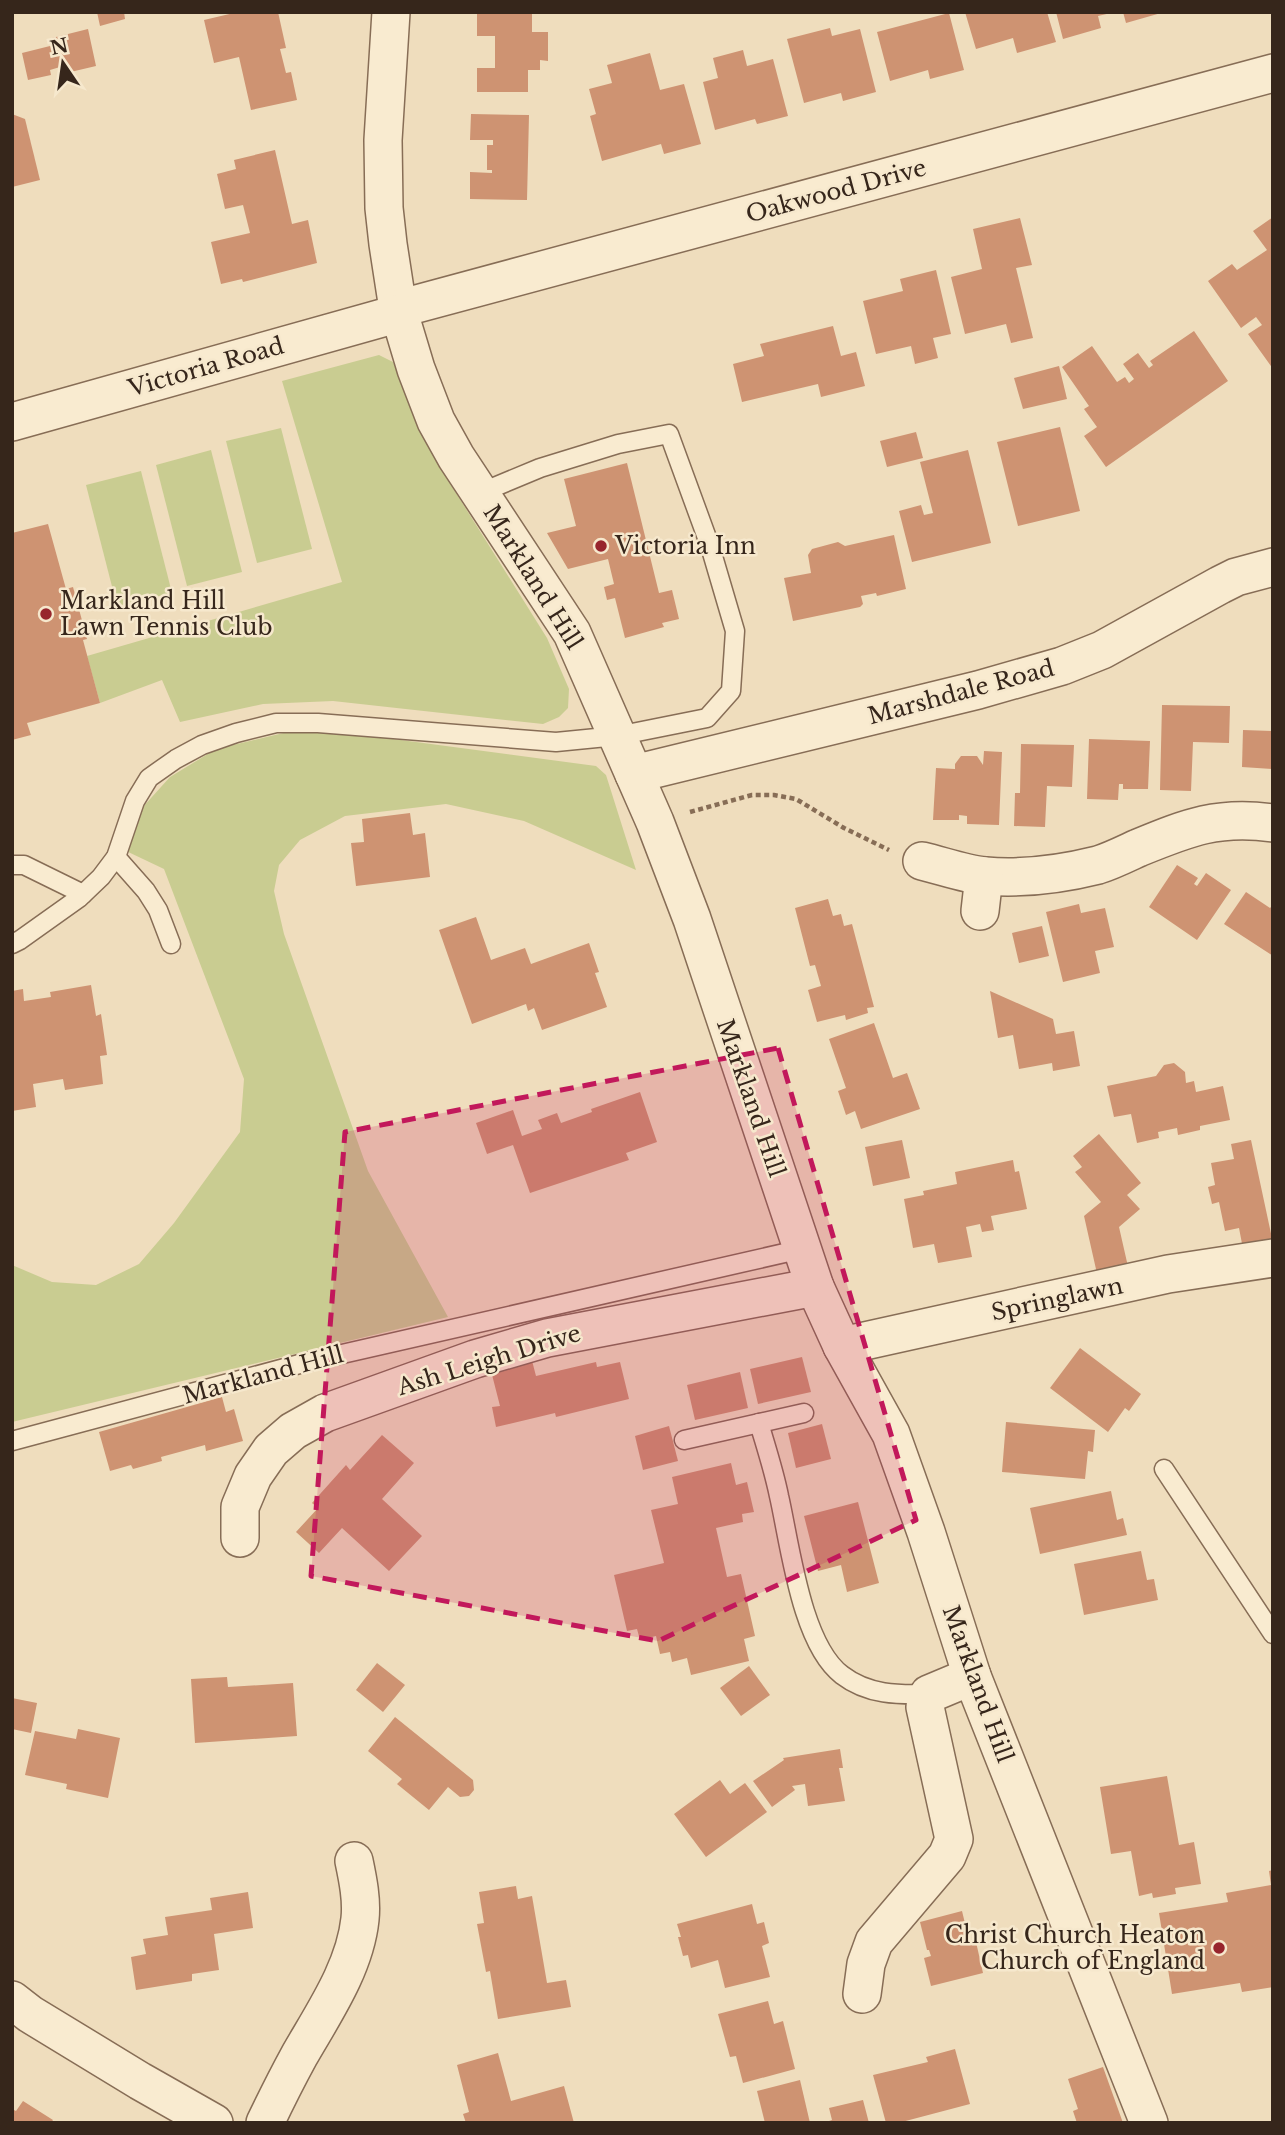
<svg xmlns="http://www.w3.org/2000/svg" width="1285" height="2135" font-family="'Libre Baskerville',serif">
  <rect width="100%" height="100%" fill="#efddbd"/>
  <g fill="#c9cc91">
    <polygon points="379,355 393,362 418,427 441,469 547,638 569,689 568,708 559,717 543,724 333,701 263,704 180,722 162,680 100,703 87,656 342,582 282,381"/>
    <polygon points="281,428 312,549 257,563 226,441"/>
    <polygon points="211,450 242,572 187,586 156,465"/>
    <polygon points="141,471 172,593 117,606 86,485"/>
    <polygon points="318,729 596,766 606,775 636,870 524,821 446,804 345,816 300,840 279,865 274,891 284,934 368,1171 448,1317 12,1422 12,1265 52,1282 96,1285 139,1264 174,1223 240,1132 244,1079 164,869 124,850 142,808 170,777 216,749 292,731"/>
  </g>
  <g fill="#ce9372">
    <polygon points="97,12 124,12 125,19 100,26"/>
    <polygon points="238,12 278,12 286,48 280,49 286,73 291,72 297,100 251,110 239,57 214,63 204,20"/>
    <polygon points="477,12 532,12 532,32 548,32 548,61 540,60 540,70 528,70 528,92 477,92 477,68 495,68 495,36 477,36"/>
    <polygon points="965,12 1047,12 1056,42 1017,53 1013,38 976,49"/>
    <polygon points="1056,12 1110,12 1111,13 1098,16 1101,28 1063,39"/>
    <polygon points="1123,12 1161,12 1161,13 1126,23"/>
    <polygon points="949,13 964,70 930,79 928,70 890,81 877,32"/>
    <polygon points="830,28 832,36 860,29 876,92 843,101 841,93 804,103 787,39"/>
    <polygon points="88,29 96,66 62,74 60,67 50,70 51,75 28,80 22,53 54,45 52,38"/>
    <polygon points="743,50 747,66 773,59 788,116 757,124 755,119 715,130 703,82 718,78 713,58"/>
    <polygon points="650,53 660,90 684,84 701,144 664,154 661,144 602,161 590,116 596,114 589,89 612,83 607,65"/>
    <polygon points="12,114 25,119 40,180 12,187"/>
    <polygon points="471,114 529,115 527,200 470,199 470,172 492,173 492,170 487,170 487,145 493,145 493,140 470,140"/>
    <polygon points="275,150 292,224 308,220 317,263 243,282 242,279 221,284 211,242 250,233 243,205 225,209 217,174 236,169 234,160"/>
    <polygon points="1273,217 1273,369 1248,334 1262,325 1256,317 1241,328 1208,281 1232,264 1237,270 1267,250 1253,231"/>
    <polygon points="1020,218 1032,265 1016,268 1033,338 1011,343 1006,324 965,334 951,277 982,269 973,229"/>
    <polygon points="936,270 951,334 933,338 938,358 915,364 911,346 876,354 863,301 903,291 900,279"/>
    <polygon points="833,326 841,356 856,352 865,386 821,397 818,384 742,402 733,364 764,356 760,344"/>
    <polygon points="1194,331 1228,381 1106,467 1084,436 1097,427 1084,409 1089,406 1062,367 1092,346 1117,382 1125,377 1129,383 1134,379 1123,364 1138,353 1149,368 1153,365 1150,361"/>
    <polygon points="1059,366 1067,399 1023,409 1014,378"/>
    <polygon points="1060,427 1080,511 1018,526 997,442"/>
    <polygon points="916,432 923,458 887,467 880,441"/>
    <polygon points="968,450 991,543 912,562 899,511 921,505 924,515 933,513 920,462"/>
    <polygon points="627,463 659,593 672,590 679,619 662,623 664,627 625,638 615,598 607,600 604,587 614,584 608,559 568,569 547,533 576,526 564,479"/>
    <polygon points="48,524 66,589 73,587 87,639 83,640 100,703 27,723 31,735 12,740 12,533"/>
    <polygon points="894,535 906,589 877,596 876,593 861,596 863,604 860,607 793,621 784,578 811,573 808,555 812,549 838,542 845,546"/>
    <polygon points="1162,705 1230,706 1229,743 1193,742 1191,791 1160,790"/>
    <polygon points="1243,730 1273,731 1273,769 1242,767"/>
    <polygon points="1089,739 1150,741 1148,789 1123,789 1123,784 1119,784 1118,800 1087,799"/>
    <polygon points="1021,744 1074,745 1072,787 1047,786 1045,827 1014,826 1015,793 1020,793"/>
    <polygon points="984,751 1002,752 999,825 967,824 967,816 959,815 959,820 933,820 936,768 955,769 955,764 961,756 977,756 983,765"/>
    <polygon points="410,813 413,835 425,833 430,877 356,886 351,843 364,842 362,819"/>
    <polygon points="1177,865 1198,878 1194,884 1197,886 1206,873 1231,890 1197,940 1149,907"/>
    <polygon points="1246,892 1270,908 1273,905 1273,956 1224,924"/>
    <polygon points="828,899 833,916 841,914 844,926 852,924 874,1007 867,1008 868,1013 846,1020 845,1015 817,1022 808,990 821,986 815,965 810,966 795,908"/>
    <polygon points="1079,904 1081,913 1105,908 1114,947 1095,951 1100,973 1063,982 1046,912"/>
    <polygon points="476,917 491,960 525,948 531,964 589,943 599,972 595,973 607,1007 542,1030 534,1008 528,1011 526,1004 472,1024 439,930"/>
    <polygon points="1042,926 1049,956 1019,963 1012,933"/>
    <polygon points="91,985 96,1016 101,1014 107,1055 100,1056 103,1084 65,1090 63,1079 33,1084 36,1107 12,1111 12,991 23,989 24,1001 51,997 50,992"/>
    <polygon points="990,991 1053,1019 1056,1034 1074,1031 1080,1066 1053,1071 1052,1063 1019,1069 1013,1035 998,1038"/>
    <polygon points="874,1023 893,1078 907,1073 920,1109 861,1129 855,1111 846,1115 838,1091 846,1088 829,1039"/>
    <polygon points="1174,1063 1185,1072 1186,1083 1194,1081 1196,1092 1223,1086 1230,1120 1200,1126 1200,1130 1178,1135 1177,1128 1158,1132 1159,1138 1137,1143 1131,1114 1114,1117 1107,1086 1156,1076 1164,1065"/>
    <polygon points="640,1092 657,1142 626,1153 629,1160 530,1193 513,1145 487,1154 476,1123 513,1110 522,1136 542,1129 538,1120 557,1113 561,1123 592,1112 591,1109"/>
    <polygon points="1099,1134 1141,1183 1127,1195 1140,1209 1119,1227 1129,1271 1098,1278 1084,1216 1101,1202 1075,1172 1082,1167 1073,1156"/>
    <polygon points="902,1140 910,1178 873,1186 865,1147"/>
    <polygon points="1251,1140 1273,1243 1244,1254 1239,1228 1225,1231 1219,1202 1212,1204 1208,1187 1215,1185 1211,1163 1234,1159 1231,1144"/>
    <polygon points="1013,1160 1015,1172 1019,1171 1027,1209 991,1216 994,1230 982,1232 980,1224 966,1227 972,1257 938,1263 934,1244 913,1248 904,1199 924,1195 923,1191 957,1184 955,1172"/>
    <polygon points="1080,1348 1141,1394 1129,1411 1125,1408 1108,1432 1050,1388"/>
    <polygon points="530,1353 536,1376 596,1362 597,1367 620,1362 629,1399 556,1417 555,1413 496,1427 492,1407 500,1406 489,1363"/>
    <polygon points="802,1357 811,1392 758,1404 750,1369"/>
    <polygon points="740,1372 748,1408 695,1420 687,1385"/>
    <polygon points="222,1397 226,1412 234,1409 243,1441 206,1451 205,1445 161,1457 162,1461 133,1469 131,1465 110,1471 99,1432"/>
    <polygon points="1006,1422 1095,1430 1093,1452 1088,1451 1085,1479 1002,1472"/>
    <polygon points="822,1424 831,1459 796,1468 788,1433"/>
    <polygon points="669,1426 678,1461 643,1470 635,1436"/>
    <polygon points="382,1435 414,1463 382,1499 422,1536 389,1571 342,1528 319,1553 296,1532 318,1508 312,1503 346,1465 350,1470"/>
    <polygon points="731,1463 736,1485 747,1482 754,1512 742,1514 743,1522 716,1528 727,1577 741,1574 755,1636 744,1639 749,1661 691,1675 687,1658 672,1662 670,1652 660,1654 656,1636 640,1640 637,1629 627,1631 614,1575 664,1563 651,1510 678,1504 672,1477"/>
    <polygon points="1111,1491 1117,1520 1123,1518 1127,1535 1040,1554 1030,1508"/>
    <polygon points="858,1502 879,1583 847,1592 841,1565 818,1571 804,1516"/>
    <polygon points="1141,1551 1147,1580 1154,1579 1158,1600 1084,1615 1074,1564"/>
    <polygon points="377,1663 405,1685 383,1712 356,1690"/>
    <polygon points="749,1666 770,1695 741,1716 720,1688"/>
    <polygon points="227,1677 228,1687 293,1683 297,1736 195,1743 191,1679"/>
    <polygon points="12,1698 37,1703 31,1733 12,1729"/>
    <polygon points="395,1717 473,1780 474,1790 469,1796 460,1797 448,1787 429,1810 397,1784 402,1779 368,1751"/>
    <polygon points="78,1729 120,1738 108,1798 66,1789 67,1784 25,1775 35,1731 76,1739"/>
    <polygon points="840,1749 843,1768 839,1768 845,1801 808,1806 805,1784 792,1786 795,1790 772,1807 753,1781 784,1760 783,1758"/>
    <polygon points="1167,1776 1179,1845 1194,1842 1201,1884 1175,1888 1176,1894 1153,1898 1152,1893 1139,1896 1131,1851 1111,1854 1100,1787"/>
    <polygon points="720,1780 730,1794 745,1783 767,1812 706,1857 674,1814"/>
    <polygon points="1273,1870 1273,1987 1242,1992 1240,1983 1172,1994 1159,1913 1228,1902 1226,1893 1271,1885 1269,1871"/>
    <polygon points="516,1886 518,1899 532,1896 547,1983 566,1980 571,2007 498,2019 490,1971 486,1972 477,1924 484,1923 479,1892"/>
    <polygon points="248,1892 253,1928 214,1934 219,1970 192,1974 192,1981 136,1990 131,1957 146,1954 143,1939 168,1935 165,1917 212,1910 210,1898"/>
    <polygon points="752,1904 757,1924 764,1922 769,1943 762,1946 770,1977 725,1988 718,1960 691,1968 688,1955 683,1956 678,1937 681,1937 677,1924"/>
    <polygon points="962,1911 970,1944 976,1942 983,1973 931,1986 924,1958 931,1956 929,1950 927,1950 920,1922"/>
    <polygon points="768,2001 774,2024 783,2021 795,2069 743,2083 736,2056 730,2057 718,2014"/>
    <polygon points="955,2049 970,2104 898,2123 886,2123 873,2075 928,2062 926,2057"/>
    <polygon points="498,2053 511,2101 564,2086 574,2123 466,2123 463,2114 469,2112 457,2065"/>
    <polygon points="1103,2067 1123,2123 1077,2123 1073,2111 1078,2109 1068,2079"/>
    <polygon points="800,2080 810,2123 765,2123 757,2091"/>
    <polygon points="863,2100 869,2123 823,2123 832,2120 829,2108"/>
    <polygon points="23,2101 53,2120 51,2123 12,2123 12,2109 16,2111"/>
  </g>
  <g fill="none" stroke-linecap="round" stroke-linejoin="round">
    <g stroke="#876d56" stroke-width="21">
      <g id="service">
        <polyline points="116,857 146,891 158,910 171,944"/>
        <polyline points="12,865 24,865 83,894"/>
        <polyline points="12,944 20,940 79,898 101,877 116,857 135,801 149,778 176,759 202,745 236,733 276,723 318,723 556,742 617,736 707,718 731,691 735,631 710,546 669,434 618,444 540,468 480,493"/>
        <path d="M 759,1423 C 766,1447 774,1471 779,1496 C 790,1544 801,1644 842,1675 C 868,1695 898,1695 929,1694"/>
        <polyline points="684,1440 804,1413"/>
        <polyline points="12,1441 307,1362 802,1249"/>
        <polyline points="1164,1469 1273,1634"/>
      </g>
    </g>
    <g stroke="#876d56" stroke-width="40">
      <g id="minor">
        <polyline points="391,12 383,140 384,208 388,244 398,309 416,369 436,421 456,457 572,633 655,822 692,919 815,1287 842,1346 891,1434 926,1532 972,1676 1149,2123"/>
        <polyline points="398,309 1273,73"/>
        <polyline points="12,422 400,313"/>
        <polyline points="634,774 978,690 1062,666 1102,650 1220,585 1236,577 1273,567"/>
        <path d="M 922,861 C 943,866 965,874 985,876 C 1022,879 1062,874 1098,865 C 1111,861 1125,854 1138,848 C 1187,828 1218,815 1273,823"/>
        <polyline points="980,911 984,876"/>
        <polyline points="842,1346 1168,1274 1273,1258"/>
        <polyline points="240,1538 240,1507 253,1476 271,1450 293,1431 325,1413 475,1359 547,1338 815,1287"/>
        <polyline points="862,1994 866,1964 874,1942 947,1856 954,1839 925,1707 929,1694 972,1676"/>
        <polyline points="12,2000 30,2014 140,2081 214,2123"/>
        <path d="M 265,2123 C 276,2100 287,2078 299,2056 C 323,2014 355,1968 360,1919 C 362,1900 358,1880 354,1861"/>
      </g>
    </g>
    <polyline stroke="#876d56" stroke-width="4.5" stroke-dasharray="5 3.5" stroke-linecap="butt" points="690,812 752,795 774,795 796,799 844,828 889,850"/>
    <use href="#service" stroke="#f9ebd0" stroke-width="18"/>
    <use href="#minor" stroke="#f9ebd0" stroke-width="37"/>
  </g>
  <path fill="#c2185b" fill-opacity="0.2" stroke="#c2185b" stroke-width="5" stroke-dasharray="14 9" stroke-linejoin="round" d="M 778,1048 L 916,1520 L 658,1641 L 311,1576 L 345,1132 Z"/>
  <g fill="#97252d" stroke="#f6e8cd" stroke-width="2.5">
    <circle cx="601" cy="546" r="7"/>
    <circle cx="46" cy="614" r="7"/>
    <circle cx="1219" cy="1948" r="7"/>
  </g>
  <g text-anchor="middle" dominant-baseline="central" stroke-width="5" stroke-linejoin="round" paint-order="stroke">
    <g font-size="23" fill="#36261b" stroke="#f6e8cd">
      <text transform="translate(836 191) rotate(-15)">Oakwood Drive</text>
      <text transform="translate(206 367) rotate(-16)">Victoria Road</text>
      <text transform="translate(533 577) rotate(58)">Markland Hill</text>
      <text transform="translate(961 692) rotate(-15)">Marshdale Road</text>
      <text transform="translate(751 1098) rotate(71)">Markland Hill</text>
      <text transform="translate(1057 1299) rotate(-12)">Springlawn</text>
      <text transform="translate(489 1360) rotate(-17)">Ash Leigh Drive</text>
      <text transform="translate(263 1375) rotate(-15)">Markland Hill</text>
      <text transform="translate(978 1684) rotate(70)">Markland Hill</text>
    </g>
    <g font-size="23" fill="#36261b" stroke="#f6e8cd" text-anchor="start">
      <text x="615" y="546">Victoria Inn</text>
      <text x="60" y="601">Markland Hill<tspan x="60" dy="26">Lawn Tennis Club</tspan></text>
      <text x="1205" y="1935" text-anchor="end">Christ Church Heaton<tspan x="1205" dy="26">Church of England</tspan></text>
    </g>
  </g>
  <rect width="1285" height="2135" fill="none" stroke="#36261b" stroke-width="28"/>
  <g transform="translate(63 63) rotate(347)" stroke="#f6e8cd" stroke-width="5" paint-order="stroke">
  <path d="M0-5L12 26L0 18L-12 26Z" fill="#36261b"/>
  <text y="-10" font-size="19" font-weight="bold" text-anchor="middle" fill="#36261b">N</text>
  </g>
</svg>
